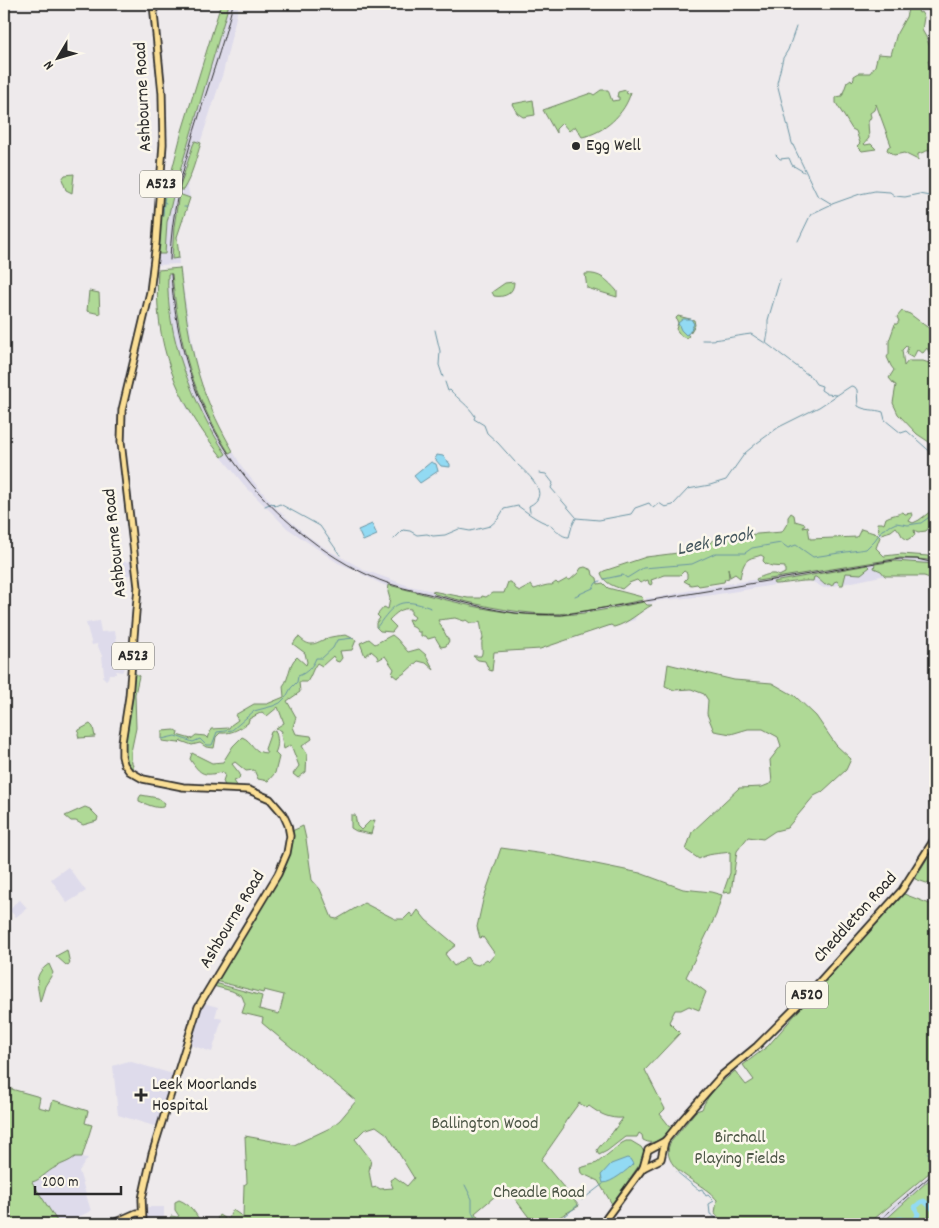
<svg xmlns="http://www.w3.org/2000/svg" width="939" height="1228" font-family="Dekko,sans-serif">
  <rect width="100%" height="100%" fill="#eeeaec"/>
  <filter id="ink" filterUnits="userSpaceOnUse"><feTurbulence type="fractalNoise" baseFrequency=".02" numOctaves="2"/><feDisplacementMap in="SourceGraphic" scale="10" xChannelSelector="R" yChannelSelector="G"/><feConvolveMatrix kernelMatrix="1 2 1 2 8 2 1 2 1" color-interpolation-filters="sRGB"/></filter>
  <g filter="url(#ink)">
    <g fill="#dedbeb">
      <polygon points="222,4 239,4 223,73 187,183 190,198 177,237 179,264 157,265 164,177 170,178 182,131"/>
      <polygon points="180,268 194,353 201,384 217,423 233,451 231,452 234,453 243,469 276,508 305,534 328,550 363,569 362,570 367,571 409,586 468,598 641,598 644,605 636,614 635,620 591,631 564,631 390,588 361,574 360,572 338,563 287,528 245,486 215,449 187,409 179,391 169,367 162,335 157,282 158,270"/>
      <polygon points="902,554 933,557 935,556 935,577 898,575 881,576 824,588 811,581 805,580 706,596 656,601 648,604 646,598 655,598 701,588 803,572 880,556"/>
      <polygon points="133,561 134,575 117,576 115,563"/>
      <polygon points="99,621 101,632 115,631 117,642 127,644 125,666 122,672 116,671 116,674 109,674 108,678 106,680 102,676 104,674 102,656 97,644 92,645 86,623"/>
      <polygon points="68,867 86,891 67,903 51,879"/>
      <polygon points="20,900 27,908 16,917 10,911 14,904"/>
      <polygon points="203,1003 218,1007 215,1017 222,1019 212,1052 190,1045"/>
      <polygon points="128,1061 173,1074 158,1123 154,1126 118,1115 113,1066"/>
      <polygon points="4,1092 11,1094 25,1092 40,1097 38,1107 49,1110 53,1100 88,1111 79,1147 73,1156 88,1158 79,1171 91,1211 63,1224 59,1224 58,1222 57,1224 4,1224"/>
      <polygon points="935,1170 935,1175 881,1224 870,1224"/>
      <polygon points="146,1207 164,1207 164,1217 146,1221"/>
    </g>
    <g fill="#afd996" stroke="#6d8260" fill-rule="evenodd">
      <polygon points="221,4 229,4 175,188 167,222 165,254 158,254 164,177 170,178 182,131"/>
      <polygon points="909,6 916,6 919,13 921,12 924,17 922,30 926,37 935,60 928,61 935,83 935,148 918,154 918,160 904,153 894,155 887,150 888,147 891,145 876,104 874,110 870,113 871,117 868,122 869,138 864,144 865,145 871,144 876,149 862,151 857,146 860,143 856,131 852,129 836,103 836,97 842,96 847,82 851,79 852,81 854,79 854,76 859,73 870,73 875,66 878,54 891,55 897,33 906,17"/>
      <path d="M 601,90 L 608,90 L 612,101 L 619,100 L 619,97 L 617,97 L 618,92 L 626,90 L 627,94 L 631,92 C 625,114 604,133 582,137 L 575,126 L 569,131 L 562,123 L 556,129 L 556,133 L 543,110 L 591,93 L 594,95 Z"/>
      <polygon points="533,100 535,115 523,117 517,113 512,104"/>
      <path d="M 195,141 L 201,143 C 196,158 192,176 183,190 L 179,190 L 193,145 Z"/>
      <polygon points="74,174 72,193 66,190 62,179 65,175"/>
      <polygon points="179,194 190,198 177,237 179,258 172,259 174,227"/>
      <path d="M 180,268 C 184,303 190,351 202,385 C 210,408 221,430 233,451 L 229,453 C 192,394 179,343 172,274 L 168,274 C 165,335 193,404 226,454 L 222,457 C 176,401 153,343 158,270 Z"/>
      <path d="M 585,274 C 600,272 608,281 617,291 L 617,297 L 587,288 Z"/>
      <path d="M 514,282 C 514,293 505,298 494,296 L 492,292 L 505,283 Z"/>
      <polygon points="89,291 99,293 100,314 87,311"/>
      <path d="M 902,311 L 910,314 L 935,333 L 935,454 L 929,442 L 917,434 L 898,414 L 893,403 L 896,385 L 894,384 L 889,378 L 894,370 L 891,366 L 887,357 L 889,354 L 889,341 L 895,324 L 897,324 L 899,321 L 897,317 ZM 906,346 L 908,347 L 906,354 L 913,358 L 917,350 L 923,353 L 927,348 L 931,356 L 929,363 L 923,361 L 908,361 L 904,366 L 902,350 Z"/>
      <polygon points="678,316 694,320 695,325 690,333 692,326 679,324 689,336 686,338 681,336 676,329 678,323 676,318"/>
      <path d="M 935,509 L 935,520 L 931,520 L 932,524 L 926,531 L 918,532 L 914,530 L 915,535 L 907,540 L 902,536 L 900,532 L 896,527 L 891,531 L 881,534 L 877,531 L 879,529 L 877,523 L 882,523 L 884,524 L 886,518 C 891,515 897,515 903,512 L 905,514 L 912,513 L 913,515 L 909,521 L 913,523 C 922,520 926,513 935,509 Z"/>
      <path d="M 791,513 L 794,515 L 795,521 L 805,524 L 803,528 L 808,527 L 810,539 L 857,537 L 861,529 L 877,534 L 880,537 L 876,548 L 884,556 L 902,554 L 928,556 L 929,560 L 900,558 L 757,581 L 756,579 C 763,576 773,571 779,576 L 785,573 L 785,567 L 772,566 L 766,564 L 763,561 L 764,557 L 761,555 C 757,557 752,557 749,559 C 743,562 741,573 740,578 L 735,574 L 730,577 L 728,568 L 729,578 L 725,579 L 724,582 L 699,586 L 697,584 L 691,585 L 684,581 L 687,578 L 687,573 L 684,571 L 680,575 L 665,575 L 651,580 L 652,583 L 651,585 L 649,584 L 648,580 L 640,583 L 637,580 L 629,583 L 622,589 C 613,586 604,583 601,573 L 604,571 L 646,557 L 686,552 L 708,544 L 719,537 L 725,535 L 745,535 L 782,532 L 788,522 L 788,517 Z"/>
      <polygon points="895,561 935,564 935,580 924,576 885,576 881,571 874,568 875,564"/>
      <path d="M 868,565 L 870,567 L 861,574 L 846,573 L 843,585 L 840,585 L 837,581 L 834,582 L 832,586 L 829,584 L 825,585 L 816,577 L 814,577 L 813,581 C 800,580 787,584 774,584 L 773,582 Z"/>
      <path d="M 585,567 L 592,570 L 593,575 L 597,578 L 598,584 L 603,583 L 608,588 L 642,597 L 643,600 C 612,606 579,614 548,614 C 509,613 472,603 435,594 L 432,591 L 468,598 L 481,598 L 482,596 L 486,597 L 492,593 L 504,593 L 508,582 L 511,582 L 516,589 L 520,591 L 531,585 L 534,589 C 539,588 546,584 552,585 L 556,582 L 558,584 L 567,579 L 570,580 L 578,573 L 581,568 Z"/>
      <path d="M 389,585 C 444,599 504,618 561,615 C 589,614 617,607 644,602 L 647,605 L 652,605 C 639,612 629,623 614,627 L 611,625 L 540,649 L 494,652 L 492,671 L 489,670 L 485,661 L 478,660 L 473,656 L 481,656 C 484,651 480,644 483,638 L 480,621 L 477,623 L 470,623 L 466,620 L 464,621 L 455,618 L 438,620 L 449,641 L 446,646 L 441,647 L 435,637 L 428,639 L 426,636 L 421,636 L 421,632 L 418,632 L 415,628 L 411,626 L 408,619 L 413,620 L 415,617 L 411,614 L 411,609 C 402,607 395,614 389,620 L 396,627 L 392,632 L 380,631 L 376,627 L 376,623 L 380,618 L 377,615 L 384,607 L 388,609 L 390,599 L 388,592 Z"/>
      <path d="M 346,635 L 356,640 L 352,650 L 340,651 L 342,658 L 339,662 L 336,661 L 333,656 L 322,666 L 317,663 C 312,669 312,675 307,682 L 299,682 L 300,692 L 287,701 L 296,717 L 293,727 L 296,734 L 311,736 L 312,739 L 302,746 L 307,754 L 306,772 L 298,778 L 293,774 L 299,766 L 291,745 L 284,749 L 281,735 L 282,731 L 276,728 L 284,723 L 278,707 L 267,716 L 262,712 L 249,719 L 248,723 C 239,729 232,734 220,733 L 216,737 L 214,748 L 206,747 L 200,743 L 192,745 L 181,741 L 179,743 L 162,741 L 162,731 L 175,730 L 178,732 L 177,735 L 191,739 L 196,735 L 205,736 L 208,739 L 211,729 L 229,728 L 231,725 L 238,720 L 235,715 L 254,704 L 267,704 L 284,697 L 283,686 C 290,678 288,664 297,657 L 306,665 L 307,662 L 305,653 L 293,644 L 297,638 L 299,637 C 310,648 314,644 325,639 C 331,636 339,636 346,635 Z"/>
      <polygon points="392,635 397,639 408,652 419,649 426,655 434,670 426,663 418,661 406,672 397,678 392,674 394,669 385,656 378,660 377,656 371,651 365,656 360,643 369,639 375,644"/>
      <path d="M 668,664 L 734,680 L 772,683 L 795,696 L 816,716 L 836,745 L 851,759 L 846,770 L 822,792 L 814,796 L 787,828 L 775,831 L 763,839 L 748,837 L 737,851 L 731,892 L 723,893 L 730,873 L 730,852 C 719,854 708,853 699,859 L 686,850 L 692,832 L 739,788 L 762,787 L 772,783 L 770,760 L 781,746 L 778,737 L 763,729 L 748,729 L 731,734 L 714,731 L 707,714 L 708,700 L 704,694 L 691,689 L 674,690 L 665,686 Z"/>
      <path d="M 133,672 L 139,676 L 135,694 L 136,728 L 131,752 L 131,759 L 135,773 C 131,770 127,766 125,761 C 120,743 130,693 133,672 Z"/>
      <polygon points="90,724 93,727 95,737 79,738 78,734 79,730"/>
      <path d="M 275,730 C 278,738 279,745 275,753 L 279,757 L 275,773 L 268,781 L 258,779 L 254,770 L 246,771 L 235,762 L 232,764 L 240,774 L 239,779 L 234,781 L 238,787 L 225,786 L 223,781 L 225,775 L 223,772 C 204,776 201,776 190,759 L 192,753 L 212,763 L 223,762 L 233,746 L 242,737 C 253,741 252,753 267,753 L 265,749 L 271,732 Z"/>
      <path d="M 141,795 L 158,798 L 165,803 L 163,807 C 156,809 146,804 139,801 L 139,798 Z"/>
      <polygon points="85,807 90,809 98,817 97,821 83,825 76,821 71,821 65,816"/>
      <polygon points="351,815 355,815 357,826 361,830 370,821 375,820 371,834 356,831 351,828"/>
      <path d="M 303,826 L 306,839 L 312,880 L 320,889 L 332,918 L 337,919 L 364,903 L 395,919 L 404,919 L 410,913 L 413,917 L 418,910 L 426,920 L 456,945 L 445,954 L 454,966 L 467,957 L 471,963 L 478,965 L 487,959 L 489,961 L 495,954 L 483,937 L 480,938 L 477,927 L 483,900 L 501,848 L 552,855 L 640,873 L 683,889 L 711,892 L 722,895 L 716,915 L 686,977 L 706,992 L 699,1010 L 689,1006 L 681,1010 L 675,1010 L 669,1022 L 680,1033 L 645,1070 L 665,1109 L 660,1114 L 671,1128 C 662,1137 656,1147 643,1140 L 642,1135 L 639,1133 L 637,1137 L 625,1137 L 607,1151 L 599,1155 L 597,1150 L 603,1142 L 606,1141 L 623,1118 C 609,1119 600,1114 589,1106 L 587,1108 L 579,1103 L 565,1122 L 564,1127 L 541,1160 L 579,1206 L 547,1224 L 534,1224 L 506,1187 L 475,1213 L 482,1224 L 215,1224 L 219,1215 L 227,1220 L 233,1210 L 243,1217 L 244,1185 L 247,1183 L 245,1136 L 294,1145 L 330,1128 L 340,1120 L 356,1101 L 262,1023 L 263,1018 L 242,1013 L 245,1004 L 242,996 L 232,991 L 213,986 L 215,983 L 262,996 L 259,1009 L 279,1014 L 284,995 L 264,990 L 263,993 L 216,981 L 275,884 L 291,848 L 292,831 ZM 376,1126 L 387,1134 L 414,1178 L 407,1186 L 395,1177 L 390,1180 L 393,1188 L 380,1189 L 377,1187 L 372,1188 L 369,1171 L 371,1160 L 355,1139 L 364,1130 Z"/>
      <polygon points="935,845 935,886 915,879"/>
      <path d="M 904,894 L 935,906 L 935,1168 L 868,1224 L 724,1224 L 715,1213 L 717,1200 C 715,1198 712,1194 709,1192 C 695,1180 660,1167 670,1143 L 696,1111 L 702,1109 C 708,1093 722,1082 735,1071 L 746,1085 L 754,1080 L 743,1065 L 768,1046 L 853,948 Z"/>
      <polygon points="67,950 70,964 66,965 56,956"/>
      <path d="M 49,964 L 53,973 L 45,986 L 40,1002 C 38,985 32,975 49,964 Z"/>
      <path d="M 4,1087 L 40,1097 L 38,1107 L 50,1110 L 53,1100 L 88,1111 L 85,1123 L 92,1125 L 82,1157 L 75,1157 C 69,1162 63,1163 56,1167 C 47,1171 41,1180 32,1182 L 57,1221 L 54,1224 L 4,1224 Z"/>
      <polygon points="626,1141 631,1141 641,1147 644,1152 642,1161 612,1204 598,1181 581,1173 580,1168 597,1163 622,1143"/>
      <polygon points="935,1175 935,1224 881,1224 931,1178"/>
      <path d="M 179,1200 C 190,1204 197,1214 201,1224 L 191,1224 L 186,1220 L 184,1224 L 167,1224 L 171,1216 L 177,1217 L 179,1216 L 175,1210 L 175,1202 Z"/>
    </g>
    <g fill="#92daf3" stroke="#6994a3">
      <polygon points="683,319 691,319 694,324 689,333 686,335 681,330 678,323"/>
      <polygon points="437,455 443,456 450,464 450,467 441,466 435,459"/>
      <polygon points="431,462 436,464 438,471 420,483 414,476"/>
      <polygon points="372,524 377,535 363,541 358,530"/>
      <path d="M 627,1158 L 630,1159 L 633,1164 C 628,1170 611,1183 603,1183 L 601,1175 L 611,1164 Z"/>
    </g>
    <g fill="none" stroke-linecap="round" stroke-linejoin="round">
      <g stroke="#6994a3" stroke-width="1">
        <polyline points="796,27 788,50 783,58 777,83 792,143 817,195 832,204"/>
        <polyline points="776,155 780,159 789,158 792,165 804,172"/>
        <polyline points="166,203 164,202 166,190"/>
        <polyline points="184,207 187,207"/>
        <polyline points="163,216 164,202"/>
        <polyline points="798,241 811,214 832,204 860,194 875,191 890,192 895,196 905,197 919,194 935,197"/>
        <polyline points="780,279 768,320 768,333 766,343 812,378 816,384 822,386 821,390 827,394 836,395"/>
        <polyline points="435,330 440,351 439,365 443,377"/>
        <path d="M 702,340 C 719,341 734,336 751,334 L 765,343"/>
        <path d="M 445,382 L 448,391 L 450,390 C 459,400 468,405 475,416 L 474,419 L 484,425 L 487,433 L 498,443 L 515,462"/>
        <path d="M 518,465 C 529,475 552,495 529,506 L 530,512"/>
        <polyline points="539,473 546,474 553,483 551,488 576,517"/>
        <polyline points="265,506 272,503 275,506 280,504 320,526 340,555"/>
        <path d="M 394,539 L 403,530 L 410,531 L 417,535 L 427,534 L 433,536 L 445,535 L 459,529 L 470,531 L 490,526 L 498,519 L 504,509 L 518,506 C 525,511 533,517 541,521 C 545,523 549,524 552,526 C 558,531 561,537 569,537 L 572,526 L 576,518 L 599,520 L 631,514 L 635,508 L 649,503 L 653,508 L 659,503 L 665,507 L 673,505 L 688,489 L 710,485 L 726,480 L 745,453 L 757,443 L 779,427 L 819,407 L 851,386 L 855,387 L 857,390 L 858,406 C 866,411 874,409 883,412 L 885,420 L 901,433 L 907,431 L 935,456"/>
        <polyline points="604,579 623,575 627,578 643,568 692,564 716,553 745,553 752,548 781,543 788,548 796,545 813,557 866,549 875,540 882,530 896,523 908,525 921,523 935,513"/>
        <polyline points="575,596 593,588 596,583 600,581"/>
        <path d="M 377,627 C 395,602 400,597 431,608"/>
        <path d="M 162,739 L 175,736 L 193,742 L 200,739 L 206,745 L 212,745 L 217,732 L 232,730 L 254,711 L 273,706 L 280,703 L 286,697 L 291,688 L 297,682 L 298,676 C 307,673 313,666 316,658 L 322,658 L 333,648 L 337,640 L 353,638"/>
        <polyline points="927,1153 935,1153"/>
        <polyline points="677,1172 699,1190 702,1189 706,1196 708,1195 714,1201 709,1204 710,1214 716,1218 718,1224"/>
        <polyline points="465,1185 472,1199 472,1212 478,1224"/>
        <polyline points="582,1200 603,1184"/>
        <polyline points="564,1217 578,1205"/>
        <polyline points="551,1224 560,1219"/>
      </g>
      <path stroke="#92daf3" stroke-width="5" d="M 892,1224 C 901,1213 905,1224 916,1219 L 918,1214 L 915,1207 L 921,1202 L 924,1201 L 935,1211"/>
      <g stroke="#2b2b2b" stroke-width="9">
        <g id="trunk">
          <polyline points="643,1168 661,1159 665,1141 682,1120 722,1075 757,1046 803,1000 902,890 935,838"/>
          <polyline points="111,1224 136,1213 142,1213"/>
          <polyline points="143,1224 142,1199 152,1154 198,1007 278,874 287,853 290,836 288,825 283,814 270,799 249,790 183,787 143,779 129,771 124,764 122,756 122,742 129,697 138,587 121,442 122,410 150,292 156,243 163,144 162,93 153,4"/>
          <polyline points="602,1224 643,1168 648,1150 665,1141"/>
        </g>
      </g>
      <use href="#trunk" stroke="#fbdf96" stroke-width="5.5"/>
      <g stroke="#2b2b2b" stroke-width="1">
        <path d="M 170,260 C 172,171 212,89 233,4"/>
        <path d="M 171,274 C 179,382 221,471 308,538 C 332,557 361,574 390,584 C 408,590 427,593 445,598 C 468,603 492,610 515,613 C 530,615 546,614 561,615 L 900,559 L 917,559 L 935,563"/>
        <polyline points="875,1224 935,1172"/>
      </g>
    </g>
  </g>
  <g fill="#2b2b2b" stroke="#fbf7ec" stroke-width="2">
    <circle cx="576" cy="146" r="5"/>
    <path d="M138.5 1087.5h5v5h5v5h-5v5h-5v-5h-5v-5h5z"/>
  </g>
  <g text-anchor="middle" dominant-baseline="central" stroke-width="5" stroke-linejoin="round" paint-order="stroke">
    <g fill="#fbf7ec" stroke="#696865" stroke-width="1">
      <rect x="140" y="170.5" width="42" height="27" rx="4"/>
      <rect x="112" y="642.5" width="42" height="27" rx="4"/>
      <rect x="786" y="981.5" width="42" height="27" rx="4"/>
    </g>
    <g font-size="16" font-weight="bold" fill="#2b2b2b">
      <text x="161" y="184">A523</text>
      <text x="133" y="656">A523</text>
      <text x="807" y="995">A520</text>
    </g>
    <g font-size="18" fill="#2b2b2b" stroke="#fbf7ec">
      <text transform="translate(144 97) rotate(-93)">Ashbourne Road</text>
      <text transform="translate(116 543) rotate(-96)">Ashbourne Road</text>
      <text transform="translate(856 918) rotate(-48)">Cheddleton Road</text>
      <text transform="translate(233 920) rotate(-59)">Ashbourne Road</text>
    </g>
    <g font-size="18" fill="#2b2b2b" stroke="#fbf7ec" text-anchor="start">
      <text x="586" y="146">Egg Well</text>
      <text x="152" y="1085">Leek Moorlands<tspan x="152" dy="21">Hospital</tspan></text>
    </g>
    <g font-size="18" fill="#4c5646" stroke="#fbf7ec">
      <text x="485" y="1124">Ballington Wood</text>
      <text x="740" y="1138">Birchall<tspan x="740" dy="21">Playing Fields</tspan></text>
      <text x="539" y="1193">Cheadle Road</text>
    </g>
    <g font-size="19" font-style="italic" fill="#45575d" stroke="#fbf7ec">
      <text transform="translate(715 543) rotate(-12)">Leek Brook</text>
    </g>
  </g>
  <rect width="939" height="1228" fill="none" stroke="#fbf7ec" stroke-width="20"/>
  <rect x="10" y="10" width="919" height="1208" fill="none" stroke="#2b2b2b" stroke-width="2" filter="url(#ink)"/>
  <g transform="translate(58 58) rotate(232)" stroke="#fbf7ec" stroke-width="4" paint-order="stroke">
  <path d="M0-4L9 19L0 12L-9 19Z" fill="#2b2b2b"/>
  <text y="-8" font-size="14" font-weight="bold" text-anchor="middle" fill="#2b2b2b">N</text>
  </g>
  <path d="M35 1186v8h86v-8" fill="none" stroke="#2b2b2b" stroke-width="2.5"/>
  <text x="42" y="1186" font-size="15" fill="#2b2b2b" stroke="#fbf7ec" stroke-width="4" paint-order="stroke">200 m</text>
</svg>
